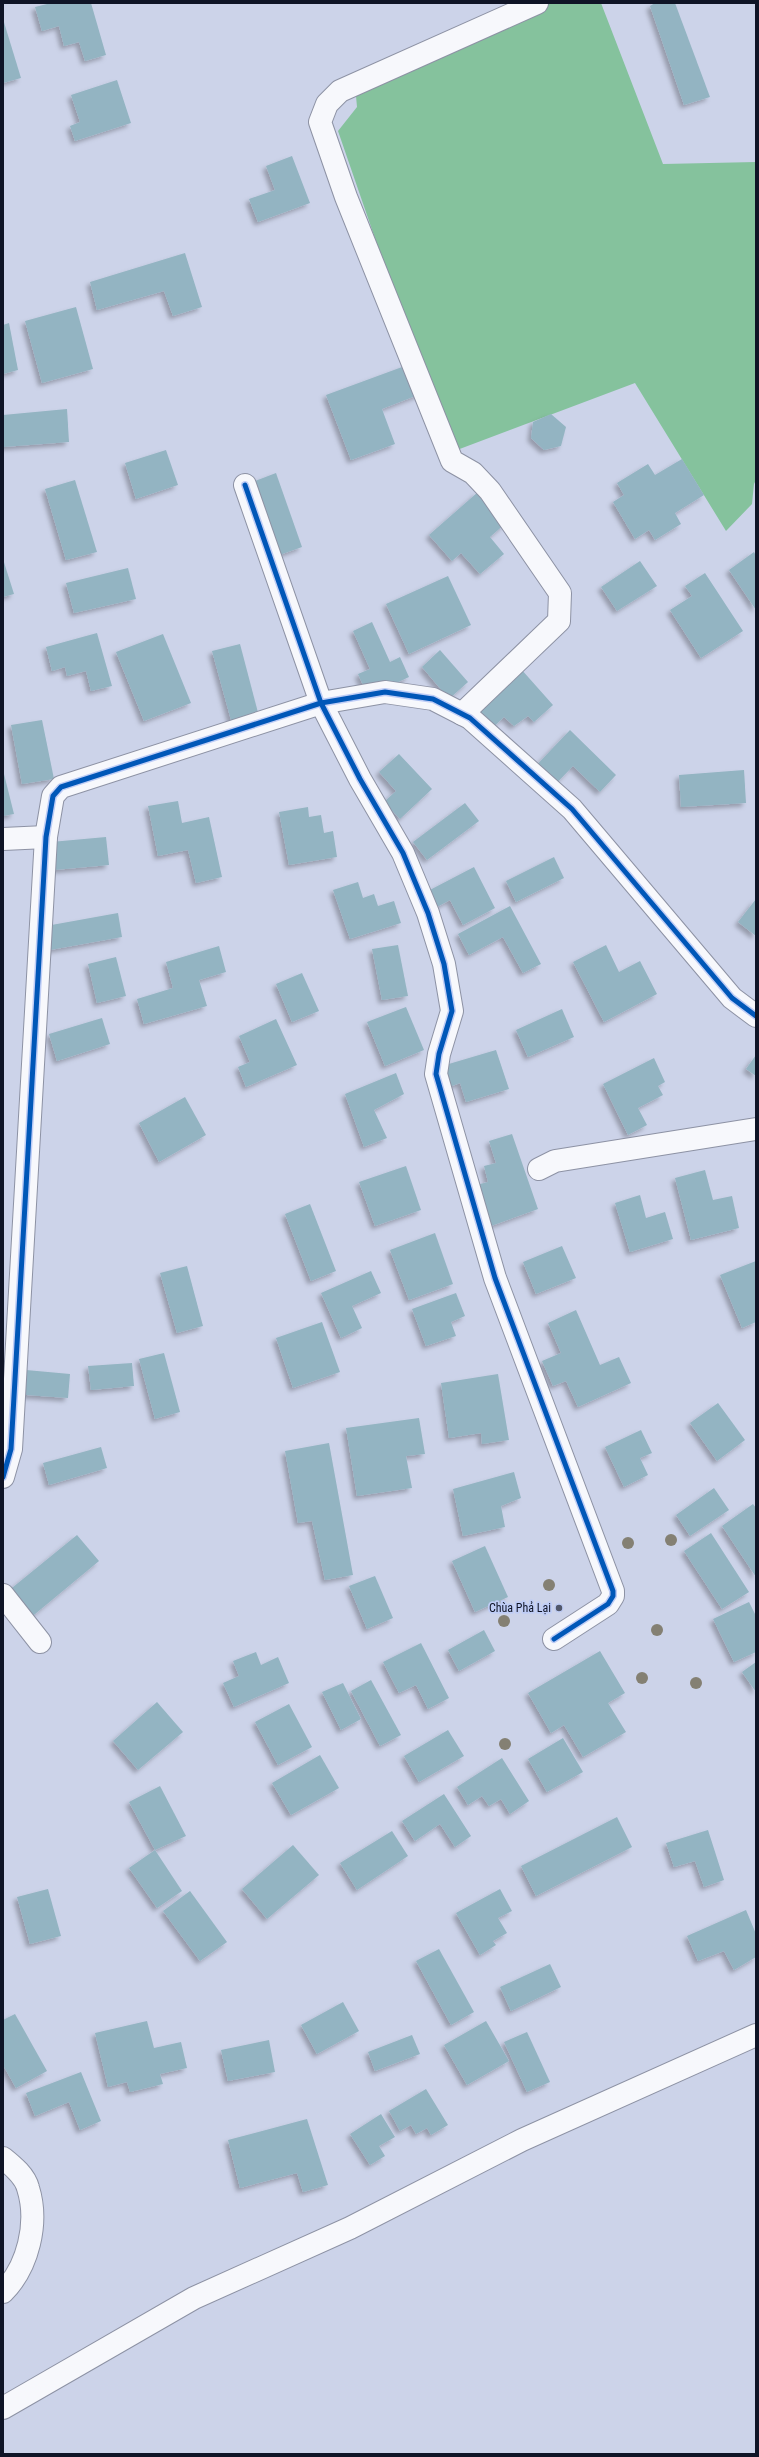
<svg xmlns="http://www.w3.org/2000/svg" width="759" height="2457" font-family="'Roboto Condensed',sans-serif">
  <defs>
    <filter id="shadow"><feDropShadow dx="-3.5" dy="3.5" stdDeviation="2" flood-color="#0004"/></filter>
  </defs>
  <rect width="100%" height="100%" fill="#ccd3e9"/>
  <polygon fill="#85c29d" points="537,3 601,3 663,164 756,162 756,480 754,484 752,504 726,531 635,383 449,453 338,131 357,107 355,85"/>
  <g fill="#93b4c2" filter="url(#shadow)">
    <polygon points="51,3 91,3 106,55 85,61 79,42 64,46 59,26 42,31 35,7"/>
    <polygon points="655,3 675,3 710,97 684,105 650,6"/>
    <polygon points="3,19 21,78 3,83"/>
    <polygon points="117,80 131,123 75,141 70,126 80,122 71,95"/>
    <polygon points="292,156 310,203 258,222 249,199 275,190 266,166"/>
    <polygon points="185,253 202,307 173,316 164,291 97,310 90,282"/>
    <polygon points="76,307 93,369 42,383 25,321"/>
    <polygon points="9,323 18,370 3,374 3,325"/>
    <polygon points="413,363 423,393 382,409 395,444 351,460 326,395"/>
    <polygon points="67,409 69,442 3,447 3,415"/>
    <polygon points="551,414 566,427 561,446 544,450 531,438 533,422"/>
    <polygon points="166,450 178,485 136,499 125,463"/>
    <polygon points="682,459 704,495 675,513 681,524 655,540 649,530 635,539 613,502 624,495 617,483 648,464 655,475"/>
    <polygon points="276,473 302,547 271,558 245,485"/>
    <polygon points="75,480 97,552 66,560 45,489"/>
    <polygon points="478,492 506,523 490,537 504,554 480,574 461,553 452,561 429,535"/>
    <polygon points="754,552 756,556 756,610 729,570"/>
    <polygon points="3,559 14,594 3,597"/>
    <polygon points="640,561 657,586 617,611 601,587"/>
    <polygon points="128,568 136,599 74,613 66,583"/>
    <polygon points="705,573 743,631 701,658 670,610 692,596 685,586"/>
    <polygon points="448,576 471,625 409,654 386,604"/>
    <polygon points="372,622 390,662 400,657 409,677 368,696 358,674 370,669 353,631"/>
    <polygon points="97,633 112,686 91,691 86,671 67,676 65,667 52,671 46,647"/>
    <polygon points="163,634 191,703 144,721 116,652"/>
    <polygon points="240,644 261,724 234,731 212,651"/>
    <polygon points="440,650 468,682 449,699 422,667"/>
    <polygon points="521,669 553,705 534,722 528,716 514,726 504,717 487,733 470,718"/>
    <polygon points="42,720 54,779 22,784 11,725"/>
    <polygon points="570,730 616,775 600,792 573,766 549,791 530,772"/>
    <polygon points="399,754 432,789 400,819 384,802 396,791 379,772"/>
    <polygon points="3,770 14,814 3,816"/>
    <polygon points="744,770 746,803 681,807 679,775"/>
    <polygon points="178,801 182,823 209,817 222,877 196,883 188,850 158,856 148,806"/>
    <polygon points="465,803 479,821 427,860 413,842"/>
    <polygon points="308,807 309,817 321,815 324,833 333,831 337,857 289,865 279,812"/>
    <polygon points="106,837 109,865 54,870 51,842"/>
    <polygon points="554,857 564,878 516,902 506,881"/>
    <polygon points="474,867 495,908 463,925 450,900 437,907 428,891"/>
    <polygon points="358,882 363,898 374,894 378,906 394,901 401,923 350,939 333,890"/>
    <polygon points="756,899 756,936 738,922"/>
    <polygon points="510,906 541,964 523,973 503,937 469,955 458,934"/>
    <polygon points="118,913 122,937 50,950 46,926"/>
    <polygon points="398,945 408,996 382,1000 372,949"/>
    <polygon points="606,945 619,972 640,961 657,994 604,1022 573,962"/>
    <polygon points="219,946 226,972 199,980 207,1006 144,1024 137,999 173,988 166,962"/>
    <polygon points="116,957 126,996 97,1003 88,964"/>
    <polygon points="302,973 319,1011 292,1022 276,984"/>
    <polygon points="406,1007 424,1050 385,1066 367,1022"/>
    <polygon points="562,1009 574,1037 528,1057 516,1030"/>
    <polygon points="102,1018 110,1044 57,1061 49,1034"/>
    <polygon points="276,1019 297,1065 246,1087 238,1067 250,1062 239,1036"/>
    <polygon points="496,1050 509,1089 466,1102 460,1083 449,1087 442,1066"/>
    <polygon points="756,1055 756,1076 746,1069"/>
    <polygon points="654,1058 665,1082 658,1086 663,1095 638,1108 647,1125 628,1135 603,1084"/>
    <polygon points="396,1073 404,1094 374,1110 387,1138 364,1147 345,1094"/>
    <polygon points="185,1097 206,1135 159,1162 139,1123"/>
    <polygon points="512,1134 538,1209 491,1226 476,1185 488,1182 484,1166 496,1163 489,1141"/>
    <polygon points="406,1166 421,1210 375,1226 359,1182"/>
    <polygon points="705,1170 713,1200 732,1196 739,1228 691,1240 675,1178"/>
    <polygon points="640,1195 646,1218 665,1212 673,1239 630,1252 615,1203"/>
    <polygon points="310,1204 336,1271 311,1281 285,1214"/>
    <polygon points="435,1233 453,1284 409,1300 390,1250"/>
    <polygon points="562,1246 576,1278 536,1294 523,1262"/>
    <polygon points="756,1261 756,1322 742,1328 720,1275"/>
    <polygon points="187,1266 203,1326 177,1333 160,1273"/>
    <polygon points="371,1271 381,1293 352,1306 362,1328 341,1338 321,1293"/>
    <polygon points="456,1293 465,1316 451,1322 456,1336 426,1346 412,1309"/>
    <polygon points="576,1310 600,1365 619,1357 631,1383 578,1407 566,1381 553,1386 542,1361 561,1353 548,1323"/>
    <polygon points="322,1322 340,1372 293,1388 276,1338"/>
    <polygon points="164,1353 180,1412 155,1419 139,1359"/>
    <polygon points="132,1363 134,1386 91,1390 88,1366"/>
    <polygon points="15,1369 70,1374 68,1398 13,1394"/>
    <polygon points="498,1374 509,1440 482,1444 481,1433 449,1438 441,1383"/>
    <polygon points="718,1403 745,1440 717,1461 690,1423"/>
    <polygon points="419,1418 425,1454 406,1456 412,1488 357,1496 346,1428"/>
    <polygon points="641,1430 652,1453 640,1458 648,1475 624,1487 605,1447"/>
    <polygon points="329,1443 353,1575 325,1580 312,1521 298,1523 285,1451"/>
    <polygon points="101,1447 107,1468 49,1485 43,1463"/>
    <polygon points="514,1472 521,1498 501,1506 505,1527 463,1536 453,1489"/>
    <polygon points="714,1488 729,1510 690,1536 676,1515"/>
    <polygon points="753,1504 756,1508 756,1577 722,1526"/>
    <polygon points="711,1533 749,1592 722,1609 684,1551"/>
    <polygon points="77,1535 99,1561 29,1619 7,1592"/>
    <polygon points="485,1546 508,1597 475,1612 452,1561"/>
    <polygon points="375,1576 393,1618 367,1629 349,1586"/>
    <polygon points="749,1602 756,1616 756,1652 734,1662 713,1619"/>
    <polygon points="484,1630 495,1651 459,1671 448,1650"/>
    <polygon points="421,1643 449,1698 428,1709 416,1685 399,1693 383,1662"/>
    <polygon points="600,1651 625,1693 608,1703 626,1732 583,1757 564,1725 551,1733 528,1693"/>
    <polygon points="256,1652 261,1665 278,1657 289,1683 234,1707 223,1683 239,1676 233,1661"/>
    <polygon points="756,1662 756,1692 742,1672"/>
    <polygon points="371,1680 401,1735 380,1746 351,1691"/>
    <polygon points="343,1683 361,1719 341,1730 322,1692"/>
    <polygon points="157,1702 183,1732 138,1770 113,1741"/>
    <polygon points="289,1704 312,1747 278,1765 255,1722"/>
    <polygon points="448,1730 464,1756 419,1782 404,1756"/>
    <polygon points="563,1738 583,1772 547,1792 528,1759"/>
    <polygon points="320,1755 339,1788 291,1815 272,1783"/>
    <polygon points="502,1758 529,1801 510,1814 501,1799 489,1806 482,1796 468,1805 457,1787"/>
    <polygon points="160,1786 186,1836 155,1850 129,1802"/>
    <polygon points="444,1794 471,1836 455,1847 440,1824 415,1841 402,1821"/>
    <polygon points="617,1817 632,1847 536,1896 521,1866"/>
    <polygon points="708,1830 724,1880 704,1887 695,1861 674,1867 666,1843"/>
    <polygon points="392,1831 408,1856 357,1890 340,1863"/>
    <polygon points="293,1845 319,1875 267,1919 242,1889"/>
    <polygon points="155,1850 182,1891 157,1908 129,1868"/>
    <polygon points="48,1889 61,1936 30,1944 17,1897"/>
    <polygon points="500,1889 512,1911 498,1918 507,1933 493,1941 496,1945 480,1955 456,1913"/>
    <polygon points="190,1891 227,1942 200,1961 163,1911"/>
    <polygon points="746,1910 756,1934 756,1957 734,1970 724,1951 698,1961 687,1936"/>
    <polygon points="439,1949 474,2012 451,2025 416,1961"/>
    <polygon points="550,1964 561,1987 511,2011 500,1987"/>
    <polygon points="343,2002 359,2031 317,2054 301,2025"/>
    <polygon points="15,2014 47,2071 16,2088 3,2065 3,2020"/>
    <polygon points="147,2021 154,2048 181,2042 187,2068 160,2074 163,2084 130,2092 127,2082 108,2087 95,2033"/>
    <polygon points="486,2021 509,2061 467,2085 444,2045"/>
    <polygon points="527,2032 550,2082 527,2092 504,2042"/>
    <polygon points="412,2035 420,2054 375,2071 368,2052"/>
    <polygon points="269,2040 275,2072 228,2081 221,2050"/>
    <polygon points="81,2072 101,2121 80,2130 69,2102 35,2116 26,2093"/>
    <polygon points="426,2089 448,2125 431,2135 427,2128 416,2134 411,2125 400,2131 389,2111"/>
    <polygon points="381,2114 395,2137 379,2146 385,2156 370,2165 350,2134"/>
    <polygon points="307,2119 328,2185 303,2192 297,2173 240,2188 228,2140"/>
  </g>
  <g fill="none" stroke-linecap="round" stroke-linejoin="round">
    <g stroke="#8d92a4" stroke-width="24">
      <g id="street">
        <polyline points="245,485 321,703 360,779 403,853 428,913 444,964 452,1011 439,1054 436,1074 495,1278 613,1591 613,1596 608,1604 554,1639"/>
        <polyline points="462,714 559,621 560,593 490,491 473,473 452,461 346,197 320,122 327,104 340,91 537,3"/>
        <polyline points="3,839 46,837"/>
        <polyline points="539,1169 555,1161 756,1129"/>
        <polyline points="3,1477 11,1449 46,837 53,796 61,787 321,703 385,692 433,699 470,718 572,809 732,998 756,1016"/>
        <polyline points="3,1595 40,1642"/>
        <path d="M 3,2158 C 13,2166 25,2176 28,2188 C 39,2223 28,2267 3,2292"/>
        <polyline points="3,2408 194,2298 350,2228 522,2140 756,2035"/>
      </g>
    </g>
    <use href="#street" stroke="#f7f8fc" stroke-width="22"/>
    <g stroke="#bfcdf6" stroke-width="8">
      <g id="cycleway">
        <polyline points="245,485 321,703 360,779 403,853 428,913 444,964 452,1011 439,1054 436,1074 495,1278 613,1591 613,1596 608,1604 554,1639"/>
        <polyline points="3,1477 11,1449 46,837 53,796 61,787 321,703 385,692 433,699 470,718 572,809 732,998 756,1016"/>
      </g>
    </g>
    <use href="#cycleway" stroke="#0057b8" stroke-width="5"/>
  </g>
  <g fill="#848073">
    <circle cx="671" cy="1540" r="6"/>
    <circle cx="628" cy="1543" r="6"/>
    <circle cx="549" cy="1585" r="6"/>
    <circle cx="504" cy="1621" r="6"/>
    <circle cx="657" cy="1630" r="6"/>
    <circle cx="642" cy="1678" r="6"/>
    <circle cx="696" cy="1683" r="6"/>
    <circle cx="505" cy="1744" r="6"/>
  </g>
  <circle fill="#51576a" stroke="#bfcdf6" stroke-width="1.5" cx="559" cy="1608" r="4"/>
  <g text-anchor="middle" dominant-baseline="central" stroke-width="3.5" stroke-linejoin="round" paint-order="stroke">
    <g font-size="12" fill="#0f1426" stroke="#bfcdf6" text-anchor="end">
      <text x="551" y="1608">Chùa Phả Lại</text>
    </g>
  </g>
  <rect width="759" height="2457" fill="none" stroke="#0f1426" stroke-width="8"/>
</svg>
